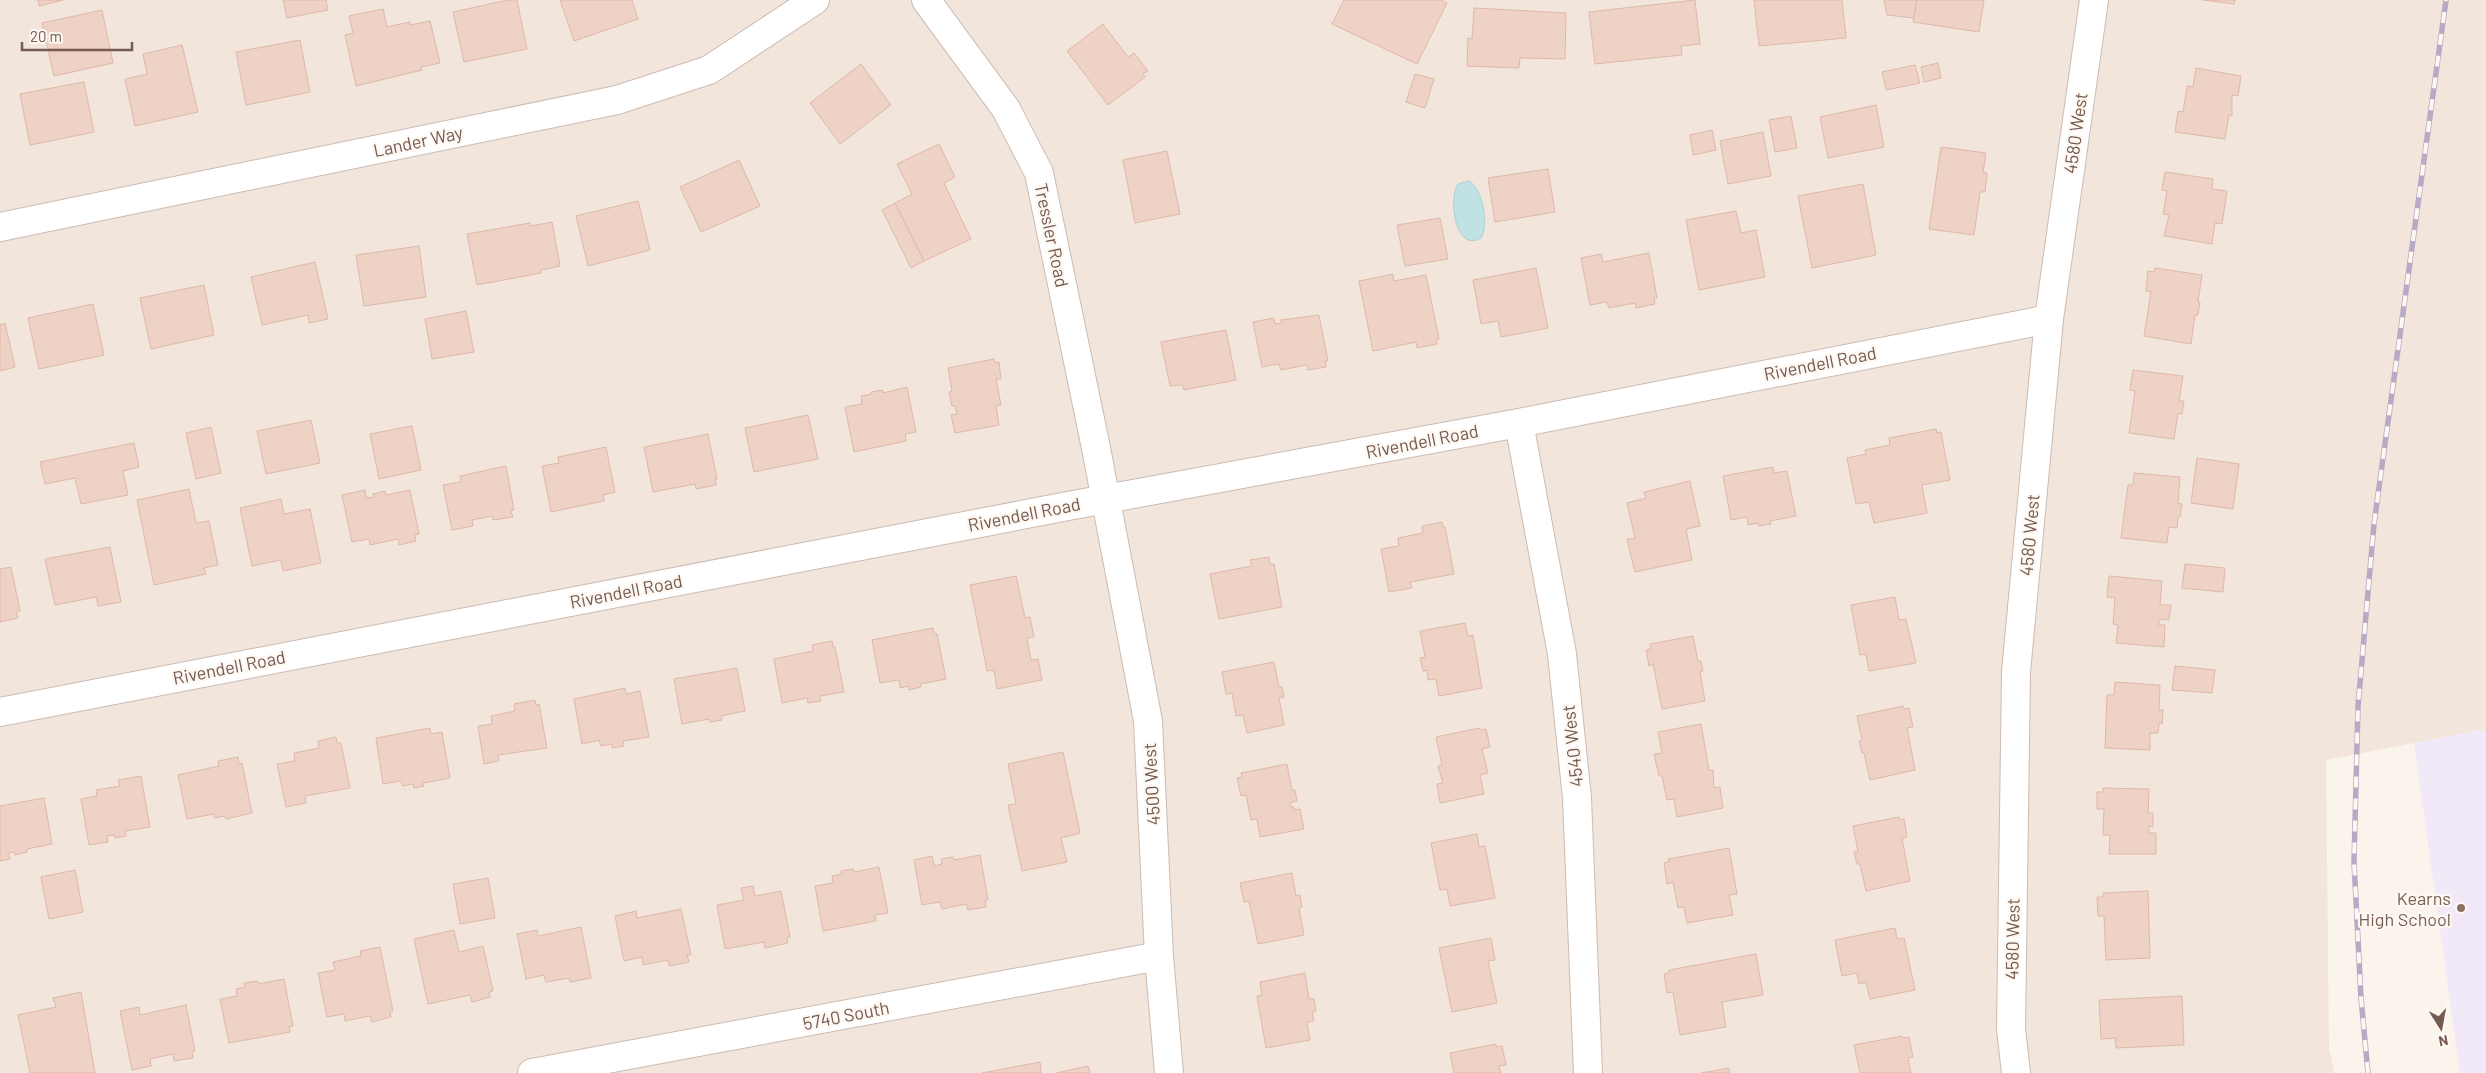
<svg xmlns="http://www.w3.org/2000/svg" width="2486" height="1073" font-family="Barlow,sans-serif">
  <rect width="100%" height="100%" fill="#fbf4ec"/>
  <polygon fill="#f2e5db" points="0,0 2486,0 2486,729 2326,760 2329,1048 2334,1073 0,1073"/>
  <polygon fill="#f1e8f8" points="2486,729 2486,1073 2460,1073 2414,743"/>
  <path fill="#c1e2e4" stroke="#a9d2d4" d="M 1469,181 C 1483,189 1489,225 1481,238 C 1455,253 1448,199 1458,184 Z"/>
  <g fill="#eed2c6" stroke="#dfb8a8">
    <polygon points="38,0 63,0 39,6"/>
    <polygon points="283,0 326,0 328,10 287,18"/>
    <polygon points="508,0 517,0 527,49 464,62 453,12"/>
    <polygon points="560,0 632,0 638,19 574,41"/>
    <polygon points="1344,0 1441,0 1447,3 1417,64 1332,24"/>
    <polygon points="1695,0 1700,44 1681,46 1682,55 1595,64 1589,12"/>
    <polygon points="1754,0 1842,0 1846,38 1759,46"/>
    <polygon points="1884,0 1917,0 1914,18 1887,15"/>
    <polygon points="1917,0 1984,0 1979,32 1913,22"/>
    <polygon points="2203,0 2235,0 2234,4"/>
    <polygon points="1474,8 1566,13 1565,59 1520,58 1519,68 1467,66 1468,38 1472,39"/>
    <polygon points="383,9 387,27 410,22 410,25 430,21 440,63 421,67 422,70 356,86 345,35 353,33 349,16"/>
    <polygon points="102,10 113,63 54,76 42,23"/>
    <polygon points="1103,24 1128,57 1134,53 1148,71 1143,74 1145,77 1108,105 1067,51"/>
    <polygon points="300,40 310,92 246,105 236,52"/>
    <polygon points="182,45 198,112 135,126 125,79 147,74 143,54"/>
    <polygon points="1938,63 1941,78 1924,82 1921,67"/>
    <polygon points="861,64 891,105 840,144 810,103"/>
    <polygon points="1915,65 1920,83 1886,90 1882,72"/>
    <polygon points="2196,68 2241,76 2238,96 2232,95 2232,116 2229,115 2225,139 2175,132 2178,111 2183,112 2187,86 2193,87"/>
    <polygon points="1415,74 1434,79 1425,108 1406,102"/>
    <polygon points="84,82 94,132 30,145 20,94"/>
    <polygon points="1876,105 1884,147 1828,158 1820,117"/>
    <polygon points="1791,116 1797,148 1775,152 1769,120"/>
    <polygon points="1712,130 1716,150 1693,155 1690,135"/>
    <polygon points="1763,132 1771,176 1728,184 1720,141"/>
    <polygon points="939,144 955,177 944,183 971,239 924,261 895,203 912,194 897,164"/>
    <polygon points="1941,147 1986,153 1983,172 1987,173 1985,192 1980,192 1974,235 1929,229"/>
    <polygon points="1167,151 1180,214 1135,223 1123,160"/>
    <polygon points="739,160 760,206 701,232 680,187"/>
    <polygon points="1548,169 1555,212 1495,222 1488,178"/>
    <polygon points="2165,172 2213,179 2212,189 2227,191 2222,224 2215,223 2212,244 2164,236 2169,215 2163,214 2167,191 2162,190"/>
    <polygon points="1863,184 1876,255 1812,268 1798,196"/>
    <polygon points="638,201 650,250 588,266 576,216"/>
    <polygon points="895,203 924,261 911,268 882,210"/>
    <polygon points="1736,211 1741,233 1756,230 1765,277 1699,290 1686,220"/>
    <polygon points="1440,218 1448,259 1405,266 1397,225"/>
    <polygon points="552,222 560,266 541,270 541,273 477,285 467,234 530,223 531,226"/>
    <polygon points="419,246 426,297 364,306 356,255"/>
    <polygon points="1649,253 1657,298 1654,298 1655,304 1636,308 1635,303 1609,308 1607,302 1590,305 1581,258 1601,254 1603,262"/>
    <polygon points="315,262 328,319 309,323 308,315 262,325 251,277"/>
    <polygon points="1536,268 1548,328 1501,337 1498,321 1481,324 1473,280"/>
    <polygon points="2155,268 2202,275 2198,302 2200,302 2198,315 2195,315 2191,344 2144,336 2151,292 2146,291 2148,271 2154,272"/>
    <polygon points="1393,274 1394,281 1426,275 1439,339 1436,340 1437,344 1417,348 1416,342 1373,351 1359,281"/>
    <polygon points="204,285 214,335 151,349 140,298"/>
    <polygon points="93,304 104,355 39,369 28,318"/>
    <polygon points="466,311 474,352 432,359 425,319"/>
    <polygon points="1319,315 1328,361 1325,361 1326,367 1308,370 1307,365 1281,370 1279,364 1262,367 1253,322 1274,318 1275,324 1282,323 1281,320"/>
    <polygon points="5,323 15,367 0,371 0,325"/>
    <polygon points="1226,330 1236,380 1184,390 1182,385 1170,386 1161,342"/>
    <polygon points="994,359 995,363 999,362 1001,379 996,379 1001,405 996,406 999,425 955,433 951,415 957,414 955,406 952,406 949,392 952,391 948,368"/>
    <polygon points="2133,370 2183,376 2179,401 2184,401 2182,414 2178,413 2174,439 2129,433 2135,391 2130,390"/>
    <polygon points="907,387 916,432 905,434 906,441 854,452 845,407 862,404 861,396 871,394 871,392 883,390 883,393"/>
    <polygon points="808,415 818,459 754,472 745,428"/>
    <polygon points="311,420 320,463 266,474 257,431"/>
    <polygon points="412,426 421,470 379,479 370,434"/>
    <polygon points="211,427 221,473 196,479 186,433"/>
    <polygon points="1936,429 1937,433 1941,432 1950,480 1922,485 1927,513 1874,523 1869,502 1856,504 1847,458 1866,454 1865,450 1890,445 1889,438"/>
    <polygon points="708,434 717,479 715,479 716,485 696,489 695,484 653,492 644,447"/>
    <polygon points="134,443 139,467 123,471 128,495 81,504 75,478 45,484 40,462"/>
    <polygon points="606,447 615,492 603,495 604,501 551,512 542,466 559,463 558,457"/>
    <polygon points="2197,458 2239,464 2233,509 2191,503"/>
    <polygon points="506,466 514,510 511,511 513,517 493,520 492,516 472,520 473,526 452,530 443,485 461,482 460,476"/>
    <polygon points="1773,467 1774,473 1787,471 1796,516 1770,521 1771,524 1759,526 1758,523 1748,525 1747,517 1731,520 1723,476"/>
    <polygon points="2134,473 2180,477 2178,503 2182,504 2180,517 2178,517 2177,528 2169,527 2167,543 2121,538 2128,485 2133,485"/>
    <polygon points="1690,481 1700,526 1686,529 1692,560 1635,572 1627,539 1635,538 1627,503 1646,498 1644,492"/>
    <polygon points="189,489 196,523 209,521 218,565 204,568 206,574 154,585 137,500"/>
    <polygon points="365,490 366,498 374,497 373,494 385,491 386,495 410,490 419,534 415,535 416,541 399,545 398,539 370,545 369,539 352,542 342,495"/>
    <polygon points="281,499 284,514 310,509 321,563 283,571 281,560 252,566 240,508"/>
    <polygon points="1442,522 1443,527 1445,527 1454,574 1410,582 1412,588 1389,592 1381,549 1399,546 1398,538 1423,533 1422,526"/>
    <polygon points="110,547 121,602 98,606 96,597 55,605 45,559"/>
    <polygon points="1269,557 1270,564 1274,564 1282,607 1219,619 1210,574 1252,566 1250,560"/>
    <polygon points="2185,564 2225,568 2223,592 2182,588"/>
    <polygon points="11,567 20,611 16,612 18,618 0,622 0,569"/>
    <polygon points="1016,576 1025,618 1030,617 1034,637 1027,638 1031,660 1038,659 1042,680 997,689 994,670 987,671 970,585"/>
    <polygon points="2109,576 2162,581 2160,605 2171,605 2169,620 2159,619 2159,625 2165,625 2164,647 2116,643 2118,625 2113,624 2115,598 2107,597"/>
    <polygon points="1895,597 1899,620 1906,619 1916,663 1869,671 1866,654 1860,655 1851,605"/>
    <polygon points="1465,623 1468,636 1473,635 1482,688 1439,696 1436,679 1428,680 1427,670 1423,671 1420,658 1425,657 1420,631"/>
    <polygon points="933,628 934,634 937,634 946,679 921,684 921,687 909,690 908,686 900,688 899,680 880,683 872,640"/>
    <polygon points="1693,636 1698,661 1701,661 1703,671 1700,672 1705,701 1662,709 1653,664 1649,666 1646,650 1651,649 1650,644"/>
    <polygon points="832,641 833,647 835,647 844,692 820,696 821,701 808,703 807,698 782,703 774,659 813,651 812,645"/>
    <polygon points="1274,662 1279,687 1282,687 1284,697 1279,698 1284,725 1247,733 1243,715 1236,716 1232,693 1226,694 1222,672"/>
    <polygon points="2175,666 2215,670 2212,693 2172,690"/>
    <polygon points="737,668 745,711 721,716 722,720 710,722 709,719 682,724 674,679"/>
    <polygon points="2115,682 2160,685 2159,710 2163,710 2162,724 2159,723 2158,733 2150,733 2150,750 2105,748 2107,695 2114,695"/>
    <polygon points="625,688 626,694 640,691 649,737 623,741 624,746 612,748 612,744 601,746 599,740 582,744 574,699"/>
    <polygon points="535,700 536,705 539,704 547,748 498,755 499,761 484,764 478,726 492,724 491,716 515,711 514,704"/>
    <polygon points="1903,706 1904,709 1909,708 1913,727 1907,728 1915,770 1870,780 1864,753 1862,753 1859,741 1862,740 1857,716"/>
    <polygon points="1701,724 1709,770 1713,770 1714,788 1720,787 1723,808 1677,817 1674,799 1667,800 1662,776 1659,776 1654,754 1662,753 1658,732"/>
    <polygon points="430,728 431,734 442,732 450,778 423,783 424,786 414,788 413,784 403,786 401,781 383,784 376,738"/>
    <polygon points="1479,728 1480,730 1486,729 1490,747 1482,749 1488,773 1480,775 1484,794 1440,803 1437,784 1443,783 1438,766 1442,765 1436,737"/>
    <polygon points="336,737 337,743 341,743 350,788 305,796 306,803 286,807 277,764 295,761 294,753 319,748 318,741"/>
    <polygon points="1063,752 1080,833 1061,838 1067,862 1022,871 1008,805 1016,804 1008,764"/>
    <polygon points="238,757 239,764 242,763 252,813 226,819 225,816 214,818 214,814 187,819 178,775 219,766 218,761"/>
    <polygon points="1287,764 1292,790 1295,790 1297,801 1290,803 1291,807 1293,806 1294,810 1300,809 1304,829 1260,837 1257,819 1251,820 1246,795 1241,796 1237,778 1242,777 1241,773"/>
    <polygon points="141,776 150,827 125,831 126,836 115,838 114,835 107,836 108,842 89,845 81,799 97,796 96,790 120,786 118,780"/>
    <polygon points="2103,788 2149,789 2148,813 2153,813 2153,827 2149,826 2149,833 2156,833 2156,854 2109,854 2110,835 2103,835 2104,809 2097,809 2097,792 2103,792"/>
    <polygon points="44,798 52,844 27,849 27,852 15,855 14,852 8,853 10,859 0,861 0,806"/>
    <polygon points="1899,817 1899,820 1904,819 1907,837 1902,838 1910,881 1866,891 1860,864 1857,864 1854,852 1858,851 1853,826"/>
    <polygon points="1477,834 1479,847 1485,846 1495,898 1450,906 1447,889 1440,890 1431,843"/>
    <polygon points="1729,848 1737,894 1729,895 1733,915 1687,923 1684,907 1678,908 1673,882 1667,884 1664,863 1669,862 1668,859"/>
    <polygon points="980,855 988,900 985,900 986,907 968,910 966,904 942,909 940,902 922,905 914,860 932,856 934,866 942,864 941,859 953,857 954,860"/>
    <polygon points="879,867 888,913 875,915 876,921 823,931 815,886 833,883 832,876 842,874 841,871 853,869 854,872"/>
    <polygon points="75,870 83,912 49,919 41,877"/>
    <polygon points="1292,873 1296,896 1300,895 1302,907 1299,908 1304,935 1258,944 1249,901 1244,902 1240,883"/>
    <polygon points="488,878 495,918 460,924 453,884"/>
    <polygon points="753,886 755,896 781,891 790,937 787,937 788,943 765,948 764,942 725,949 717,905 744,900 741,888"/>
    <polygon points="2148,891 2150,958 2106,960 2104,916 2098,916 2097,897 2103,897 2103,893"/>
    <polygon points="681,909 691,955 687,955 689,962 669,966 668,960 643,965 642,957 624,961 615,916 636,911 637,918"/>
    <polygon points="581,927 591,978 570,982 569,978 546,982 544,975 526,979 517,934 537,930 538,936"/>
    <polygon points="1895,928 1897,939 1904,938 1915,990 1870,999 1866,982 1859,984 1857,973 1842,976 1835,940"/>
    <polygon points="454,930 459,952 483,946 493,991 489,992 490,997 472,1002 470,995 428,1004 414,939"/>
    <polygon points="1491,938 1495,960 1488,961 1497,1003 1452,1012 1439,948"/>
    <polygon points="380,947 393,1011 390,1012 391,1017 372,1022 370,1016 345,1021 344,1014 327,1017 318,973 335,970 333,962 361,956 360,951"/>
    <polygon points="1756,954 1763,995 1722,1002 1726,1027 1680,1035 1673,992 1667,993 1664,974 1669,973 1669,970"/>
    <polygon points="1305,973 1309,999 1314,999 1316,1011 1312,1012 1314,1021 1307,1022 1310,1040 1266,1048 1257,996 1262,995 1260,982"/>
    <polygon points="284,979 293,1026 289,1027 290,1032 229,1043 220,999 237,996 236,989 245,987 244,983 258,981 258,984"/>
    <polygon points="81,992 95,1073 30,1073 18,1015 56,1007 53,998"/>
    <polygon points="2182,996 2184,1045 2116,1048 2115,1038 2101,1039 2099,1000"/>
    <polygon points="186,1005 195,1051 192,1051 193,1058 174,1061 173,1054 150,1059 151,1066 132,1070 120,1011 139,1007 140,1015"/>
    <polygon points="1902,1036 1903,1038 1909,1037 1913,1057 1908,1058 1911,1073 1860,1073 1854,1045"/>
    <polygon points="1496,1044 1496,1047 1502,1046 1506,1065 1499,1066 1501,1073 1454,1073 1450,1053"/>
    <polygon points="1040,1062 1041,1073 982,1073"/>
    <polygon points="1088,1066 1090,1073 1056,1073"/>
    <polygon points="1729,1068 1730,1073 1701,1073"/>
  </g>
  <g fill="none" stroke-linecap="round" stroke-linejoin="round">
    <g stroke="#cdbbb2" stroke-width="30">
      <g id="street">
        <polyline points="926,0 1006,109 1039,173 1096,448 1148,721 1159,956 1169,1073"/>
        <polyline points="0,227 617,100 709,70 815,0"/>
        <polyline points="1519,423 1562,654 1577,798 1588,1073"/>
        <polyline points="0,712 1068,506 1519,423 2049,319"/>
        <polyline points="532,1073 1159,956"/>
        <polyline points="2016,1073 2011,1029 2016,672 2049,319 2094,0"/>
      </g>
    </g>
    <use href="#street" stroke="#fff" stroke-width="28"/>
    <g stroke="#b6aac5" stroke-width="5.5">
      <polyline id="rail" points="2368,1073 2361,998 2354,862 2358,706 2374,524 2446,0"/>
    </g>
    <use href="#rail" stroke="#fef8f2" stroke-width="4" stroke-dasharray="11" stroke-linecap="butt"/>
  </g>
  <circle fill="#8d6e63" stroke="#fef8f2" stroke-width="2" cx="2461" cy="908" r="5"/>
  <g text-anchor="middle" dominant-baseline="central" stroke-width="4.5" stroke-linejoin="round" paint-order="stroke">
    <g font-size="18" fill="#755a50" stroke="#fef8f2">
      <text transform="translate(2075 133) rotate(-82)">4580 West</text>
      <text transform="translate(418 141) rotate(-12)">Lander Way</text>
      <text transform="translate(1052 235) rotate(78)">Tressler Road</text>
      <text transform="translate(1820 363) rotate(-11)">Rivendell Road</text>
      <text transform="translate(1422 441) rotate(-11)">Rivendell Road</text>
      <text transform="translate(1024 514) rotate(-11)">Rivendell Road</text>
      <text transform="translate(2029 535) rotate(-85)">4580 West</text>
      <text transform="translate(626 591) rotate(-11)">Rivendell Road</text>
      <text transform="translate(229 667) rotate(-11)">Rivendell Road</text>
      <text transform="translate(1572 746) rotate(-96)">4540 West</text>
      <text transform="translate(1151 784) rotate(-93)">4500 West</text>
      <text transform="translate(2012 939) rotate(-89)">4580 West</text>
      <text transform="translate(846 1015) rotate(-11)">5740 South</text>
    </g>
    <g font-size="18" fill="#785e54" stroke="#fef8f2" text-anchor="end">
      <text x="2451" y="898">Kearns<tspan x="2451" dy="21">High School</tspan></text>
    </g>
  </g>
  <g transform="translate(2441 1028) rotate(169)" stroke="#fef8f2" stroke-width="4" paint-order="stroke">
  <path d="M0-4L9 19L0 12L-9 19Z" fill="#755a50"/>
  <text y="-8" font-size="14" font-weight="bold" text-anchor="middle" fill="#755a50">N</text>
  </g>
  <path d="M22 42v8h110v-8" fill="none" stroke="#755a50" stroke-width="2.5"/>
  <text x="30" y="42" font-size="15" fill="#755a50" stroke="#fef8f2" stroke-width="4" paint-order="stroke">20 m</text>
</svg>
